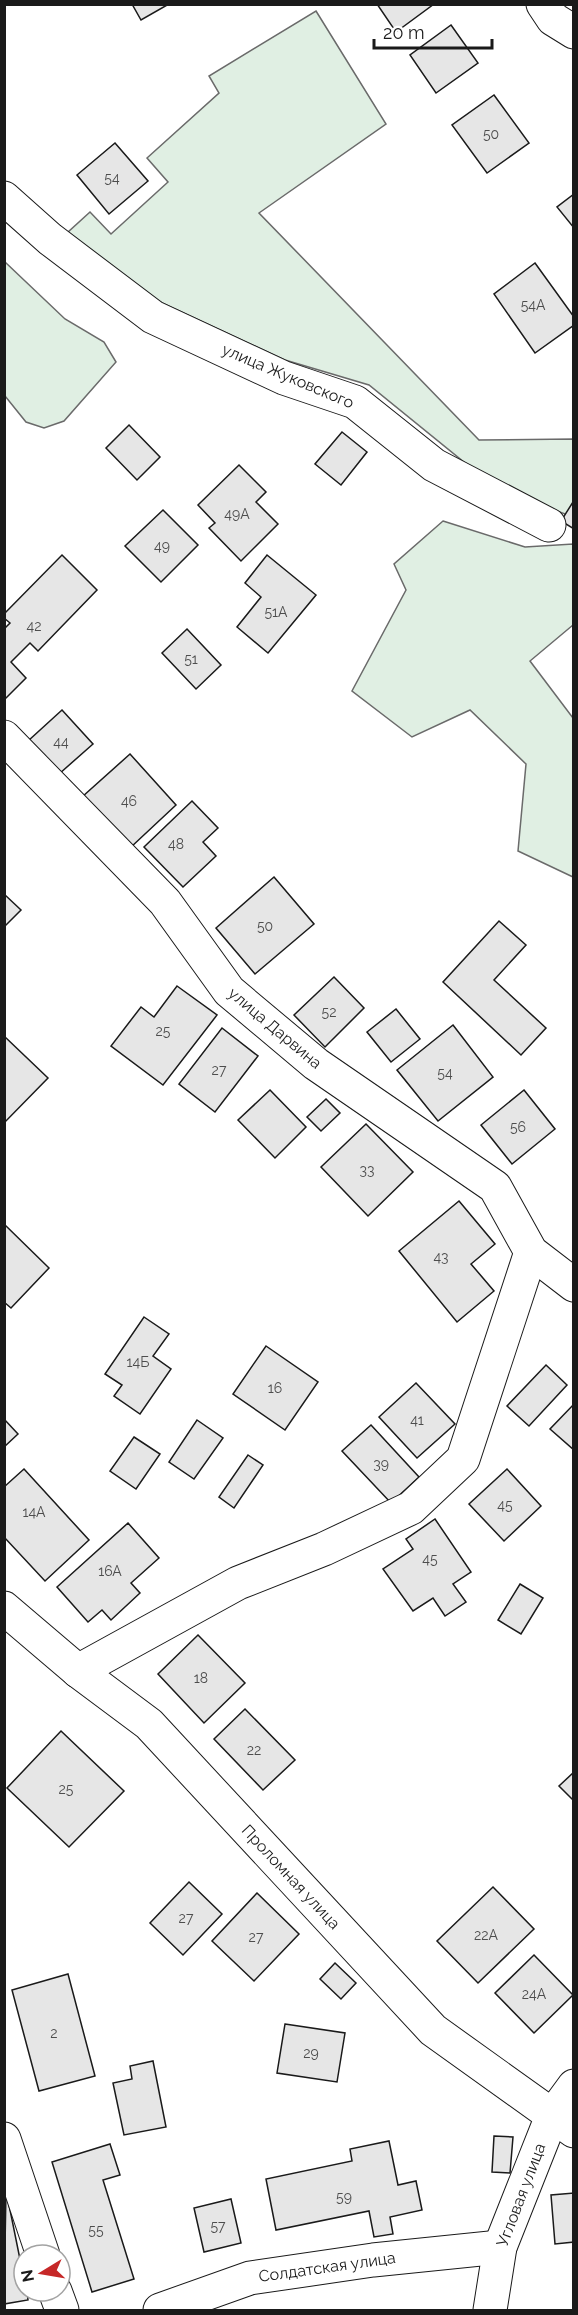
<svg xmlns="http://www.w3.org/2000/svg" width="578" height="2315" font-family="Raleway,sans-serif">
  <rect width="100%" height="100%" fill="#fff"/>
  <g fill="#e0efe3" stroke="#6a6a6a" stroke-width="1.5">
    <polygon points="316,11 386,124 259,213 479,440 573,439 573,517 496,488 369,385 285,360 158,301 67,233 90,212 111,234 168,182 147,158 219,93 209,76"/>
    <polygon points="5,262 65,319 104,342 116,362 64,421 44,428 26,422 5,396"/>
    <polygon points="443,521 525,547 573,544 573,625 530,661 573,718 573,877 518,851 526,764 470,710 412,737 352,691 406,590 394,564"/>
  </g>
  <g fill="#e6e6e6" stroke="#1a1a1a" stroke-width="1.5">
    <polygon points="132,4 169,4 141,20"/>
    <polygon points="377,4 434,4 396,32"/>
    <polygon points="451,25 478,63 436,93 410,55"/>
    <polygon points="494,95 529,143 487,173 452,125"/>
    <polygon points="115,143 148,181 109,214 77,175"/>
    <polygon points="574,194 574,228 557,207"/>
    <polygon points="535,263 574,317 574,325 535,353 494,294"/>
    <polygon points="129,425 160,457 137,480 106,448"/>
    <polygon points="342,432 367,452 341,485 315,464"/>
    <polygon points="239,465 266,492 256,502 278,524 241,561 209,528 215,523 198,505"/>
    <polygon points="573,502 574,503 574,529 561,521"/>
    <polygon points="163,510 198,545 161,582 125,546"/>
    <polygon points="62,555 97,590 38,651 30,643 11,662 26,678 4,700 4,629 10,623 4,618 4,614"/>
    <polygon points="267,555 316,595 268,653 237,627 261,597 245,583"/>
    <polygon points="187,629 221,665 196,689 162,653"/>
    <polygon points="62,710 93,744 59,774 28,741"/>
    <polygon points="130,754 176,805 130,848 82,797"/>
    <polygon points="192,801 218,828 203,842 216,856 183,887 144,847"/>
    <polygon points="274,877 314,924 255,974 216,928"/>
    <polygon points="4,894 21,910 4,927"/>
    <polygon points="499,921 526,945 494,980 546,1028 521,1055 443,982"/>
    <polygon points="334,977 364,1008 325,1047 294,1015"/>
    <polygon points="177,986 217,1015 163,1085 111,1046 141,1007 154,1017"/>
    <polygon points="396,1009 420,1039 391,1062 367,1032"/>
    <polygon points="453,1025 493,1077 438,1121 397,1070"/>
    <polygon points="222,1028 258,1056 215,1112 179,1084"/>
    <polygon points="4,1036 48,1078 4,1123"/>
    <polygon points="270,1090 306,1127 275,1158 238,1120"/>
    <polygon points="524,1090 555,1129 512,1164 481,1125"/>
    <polygon points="326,1099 340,1113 321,1131 307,1117"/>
    <polygon points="366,1124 413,1172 368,1216 321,1167"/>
    <polygon points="459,1201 495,1244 471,1264 494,1291 457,1322 399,1251"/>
    <polygon points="4,1224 49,1268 11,1308 4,1302"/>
    <polygon points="144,1317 169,1334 153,1356 171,1369 140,1414 114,1396 122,1385 105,1374"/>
    <polygon points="266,1346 318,1382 285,1430 233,1394"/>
    <polygon points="546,1365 567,1385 529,1426 507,1406"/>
    <polygon points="416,1383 455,1424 417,1458 379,1417"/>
    <polygon points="574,1404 574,1450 550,1429"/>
    <polygon points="4,1419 18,1434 4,1447"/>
    <polygon points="197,1420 223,1438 194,1479 169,1462"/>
    <polygon points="371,1425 419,1477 391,1503 342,1451"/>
    <polygon points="134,1437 160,1454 136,1489 110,1471"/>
    <polygon points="248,1455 263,1465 234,1508 219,1497"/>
    <polygon points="24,1469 89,1540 45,1581 4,1537 4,1487"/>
    <polygon points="507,1469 541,1506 504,1541 469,1504"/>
    <polygon points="435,1519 471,1572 453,1584 466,1602 445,1616 433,1598 413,1611 383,1569 413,1549 406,1539"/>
    <polygon points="128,1523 159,1558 131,1583 140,1593 111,1620 102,1610 88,1622 57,1587"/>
    <polygon points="520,1584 543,1598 521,1634 498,1620"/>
    <polygon points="198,1635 245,1683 204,1723 158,1674"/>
    <polygon points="245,1709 295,1760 263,1790 214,1739"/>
    <polygon points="61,1731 124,1791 69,1847 7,1788"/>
    <polygon points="574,1772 574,1801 559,1786"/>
    <polygon points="189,1882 222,1914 183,1955 150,1923"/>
    <polygon points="493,1887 534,1929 478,1983 437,1941"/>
    <polygon points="257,1893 299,1934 254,1981 212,1941"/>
    <polygon points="534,1955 573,1995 534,2033 495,1993"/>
    <polygon points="335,1963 356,1983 341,1999 320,1979"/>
    <polygon points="68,1974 95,2076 39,2091 12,1990"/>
    <polygon points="285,2024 345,2033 337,2082 277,2073"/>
    <polygon points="153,2061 166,2127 124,2135 113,2083 132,2079 130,2066"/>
    <polygon points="494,2136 513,2137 510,2173 492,2172"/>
    <polygon points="389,2141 398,2185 416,2181 422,2210 390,2217 393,2234 374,2237 369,2211 276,2230 266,2179 352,2161 350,2149"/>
    <polygon points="110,2144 120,2175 103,2180 134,2279 92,2292 52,2162"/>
    <polygon points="6,2190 24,2279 24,2291 27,2291 28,2300 4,2304"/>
    <polygon points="574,2193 574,2242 555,2244 551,2195"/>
    <polygon points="231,2199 241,2243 204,2252 194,2208"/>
  </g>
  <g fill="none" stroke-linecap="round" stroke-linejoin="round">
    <g stroke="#1a1a1a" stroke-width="35">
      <g id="street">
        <polyline points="543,4 553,19 574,32"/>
        <polyline points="4,198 50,239 153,317 284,378 355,402 434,465 549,525"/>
        <polyline points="4,737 165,902 229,991 316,1064 495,1187 531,1252 574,1285"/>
        <polyline points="4,1608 78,1671 149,1724 433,2030 574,2131"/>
        <polyline points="78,1671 238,1583 324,1549 411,1508 463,1459 531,1252"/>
        <polyline points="4,2139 43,2255"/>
        <polyline points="55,2291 62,2310"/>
        <polyline points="160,2310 250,2278 373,2260 500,2247"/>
        <polyline points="490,2310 500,2247 552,2116 574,2086"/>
      </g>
    </g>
    <use href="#street" stroke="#fff" stroke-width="33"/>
  </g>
  <g text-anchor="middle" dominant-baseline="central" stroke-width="4.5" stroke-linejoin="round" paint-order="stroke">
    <g font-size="14" fill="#4d4d4d">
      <text x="491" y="134">50</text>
      <text x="112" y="178">54</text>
      <text x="533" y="305">54А</text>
      <text x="237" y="514">49А</text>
      <text x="162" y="546">49</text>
      <text x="276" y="612">51А</text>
      <text x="34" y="626">42</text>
      <text x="191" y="659">51</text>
      <text x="61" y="742">44</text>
      <text x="129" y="801">46</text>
      <text x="176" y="844">48</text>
      <text x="265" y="926">50</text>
      <text x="329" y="1012">52</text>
      <text x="163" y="1031">25</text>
      <text x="219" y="1070">27</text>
      <text x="445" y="1073">54</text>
      <text x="518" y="1127">56</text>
      <text x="367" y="1170">33</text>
      <text x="441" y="1257">43</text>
      <text x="138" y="1362">14Б</text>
      <text x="275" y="1388">16</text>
      <text x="417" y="1420">41</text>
      <text x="381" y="1464">39</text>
      <text x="505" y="1505">45</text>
      <text x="34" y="1512">14А</text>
      <text x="430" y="1559">45</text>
      <text x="110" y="1571">16А</text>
      <text x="201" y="1678">18</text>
      <text x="254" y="1750">22</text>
      <text x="66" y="1789">25</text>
      <text x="186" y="1918">27</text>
      <text x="486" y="1935">22А</text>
      <text x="256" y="1937">27</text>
      <text x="534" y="1994">24А</text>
      <text x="54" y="2033">2</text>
      <text x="311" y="2053">29</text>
      <text x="344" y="2197">59</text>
      <text x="218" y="2226">57</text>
      <text x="96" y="2230">55</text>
    </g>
    <g font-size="16" fill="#1a1a1a" stroke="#fff">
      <text transform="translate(288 376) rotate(23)">улица Жуковского</text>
      <text transform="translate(275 1028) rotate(40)">улица Дарвина</text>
      <text transform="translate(291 1877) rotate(47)">Проломная улица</text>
      <text transform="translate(521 2195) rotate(-69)">Угловая улица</text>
      <text transform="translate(327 2267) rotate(-8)">Солдатская улица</text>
    </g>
  </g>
  <rect width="578" height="2315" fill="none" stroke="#1a1a1a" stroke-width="12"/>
  <g transform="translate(42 2273) rotate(259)"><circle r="28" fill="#ffffff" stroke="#a3a3a3" stroke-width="1.5"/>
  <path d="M0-4.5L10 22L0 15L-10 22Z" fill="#c62828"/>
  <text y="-9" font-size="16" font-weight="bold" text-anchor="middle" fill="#1a1a1a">N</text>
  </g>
  <path d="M374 39v9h118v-9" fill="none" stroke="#1a1a1a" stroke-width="3"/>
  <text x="383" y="39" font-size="18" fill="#1a1a1a" stroke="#ffffff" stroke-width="4.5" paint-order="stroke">20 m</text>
</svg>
